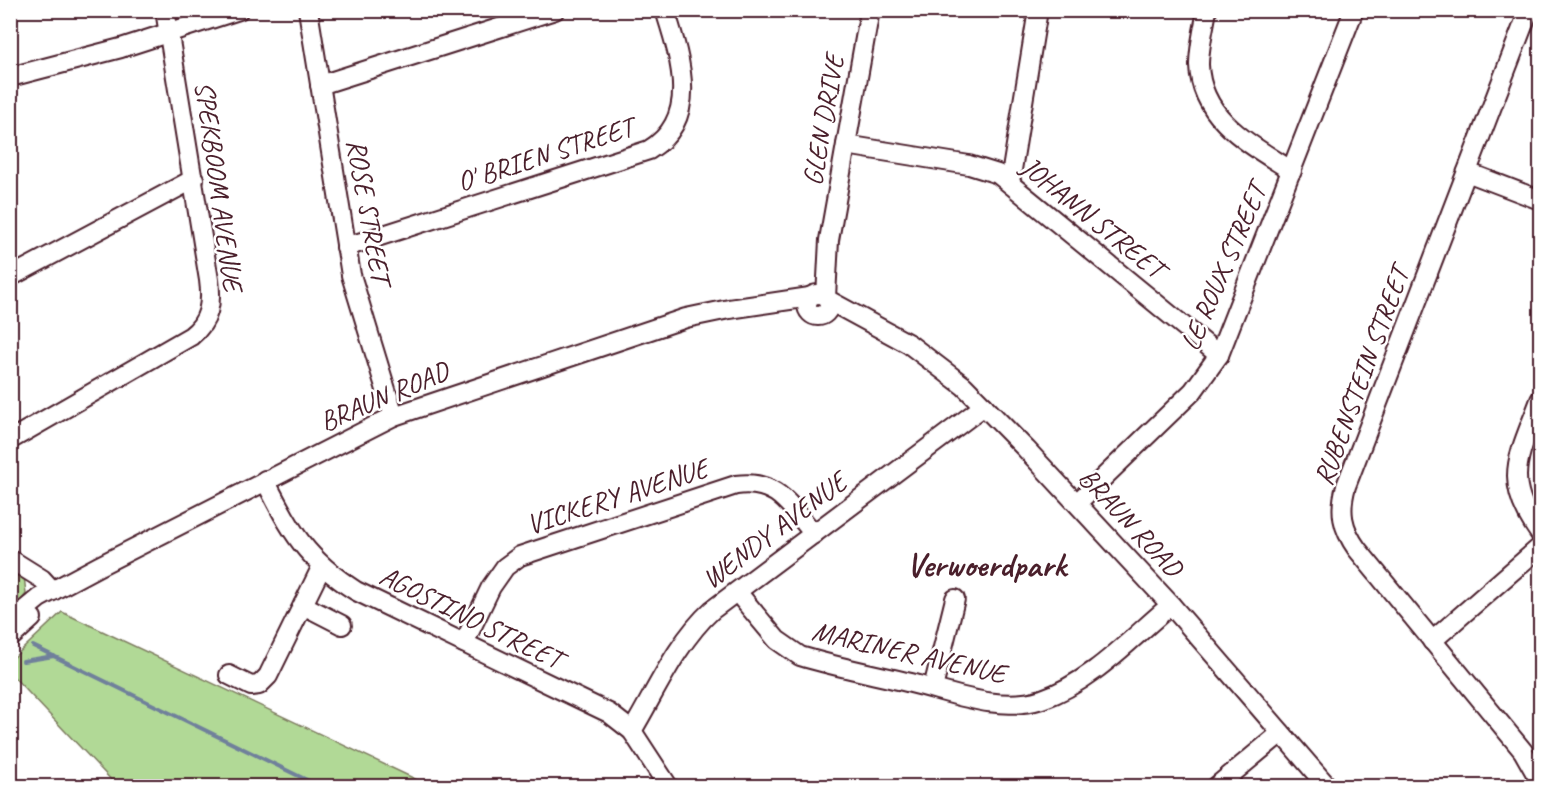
<svg xmlns="http://www.w3.org/2000/svg" width="1551" height="797" font-family="Caveat,sans-serif">
  <rect width="100%" height="100%" fill="#fff"/>
  <filter id="ink" filterUnits="userSpaceOnUse"><feTurbulence type="fractalNoise" baseFrequency=".0167" numOctaves="2"/><feDisplacementMap in="SourceGraphic" scale="12" xChannelSelector="R" yChannelSelector="G"/><feConvolveMatrix kernelMatrix="1 2 1 2 8 2 1 2 1" color-interpolation-filters="sRGB"/></filter>
  <g filter="url(#ink)">
    <g fill="#b1d996" stroke="#7e7c60" stroke-width="1.5">
      <polygon points="11,566 24,575 26,594 11,614"/>
      <polygon points="62,612 430,786 117,786 11,674 11,660"/>
    </g>
    <g fill="none" stroke-linecap="round" stroke-linejoin="round">
      <g stroke="#6f809b" stroke-width="4">
        <polyline points="33,646 319,786"/>
        <polyline points="23,661 54,656"/>
      </g>
      <g stroke="#4a1f2b" stroke-width="22">
        <g id="minor">
          <polyline points="308,10 351,275 394,416"/>
          <path d="M 1207,10 C 1204,28 1199,47 1199,65 C 1201,120 1252,145 1292,171"/>
          <path d="M 1529,10 L 1346,486 C 1339,511 1342,528 1357,549 L 1523,751 L 1540,781"/>
          <polyline points="10,77 121,48 239,10"/>
          <polyline points="320,85 555,10"/>
          <polyline points="846,145 969,165 998,174 1219,355"/>
          <polyline points="1467,172 1540,200"/>
          <polyline points="1010,182 1038,10"/>
          <path d="M 346,247 L 649,150 C 701,119 680,58 665,10"/>
          <polyline points="10,277 194,179"/>
          <circle cx="818" cy="305" r="11"/>
          <polyline points="826,297 829,240 870,10"/>
          <polyline points="828,300 909,344 964,386 1026,449 1171,605 1327,786"/>
          <path d="M 1540,400 C 1519,457 1501,479 1540,534"/>
          <path d="M 10,440 L 191,336 C 210,321 212,303 209,280 L 165,10"/>
          <path d="M 265,480 C 291,532 306,559 356,591 L 609,713 L 632,731 L 668,786"/>
          <polyline points="1077,503 1193,391 1219,355 1354,10"/>
          <polyline points="10,559 42,579 53,591"/>
          <path d="M 737,592 L 777,640 L 800,656 C 836,667 874,674 911,683 C 953,693 999,713 1042,699 C 1092,682 1131,638 1171,605"/>
          <polyline points="303,605 342,625"/>
          <polyline points="10,622 39,598 99,566 394,416 686,318 729,309 810,297"/>
          <polyline points="10,638 32,618"/>
          <polyline points="1432,641 1540,547"/>
          <path d="M 464,643 L 491,587 L 505,567 L 520,556 L 538,550 L 736,485 C 777,479 790,506 814,534"/>
          <polyline points="229,675 251,686 259,685 268,676 322,566"/>
          <polyline points="933,688 955,599"/>
          <path d="M 632,731 C 656,691 677,642 712,610 L 984,406"/>
          <polyline points="1217,786 1281,733"/>
        </g>
      </g>
      <use href="#minor" stroke="#fff" stroke-width="18"/>
    </g>
  </g>
  <g text-anchor="middle" dominant-baseline="central" stroke-width="5" stroke-linejoin="round" paint-order="stroke">
    <g font-size="28" fill="#4a1f2b" stroke="#fff">
      <text transform="translate(823 120) rotate(-80)">GLEN DRIVE</text>
      <text transform="translate(545 154) rotate(-18)">O' BRIEN STREET</text>
      <text transform="translate(219 186) rotate(82)">SPEKBOOM AVENUE</text>
      <text transform="translate(369 211) rotate(80)">ROSE STREET</text>
      <text transform="translate(1093 217) rotate(39)">JOHANN STREET</text>
      <text transform="translate(1223 267) rotate(-67)">LE ROUX STREET</text>
      <text transform="translate(1361 376) rotate(-70)">RUBENSTEIN STREET</text>
      <text transform="translate(384 396) rotate(-23)">BRAUN ROAD</text>
      <text transform="translate(617 496) rotate(-18)">VICKERY AVENUE</text>
      <text transform="translate(1131 522) rotate(47)">BRAUN ROAD</text>
      <text transform="translate(774 530) rotate(-37)">WENDY AVENUE</text>
      <text transform="translate(471 617) rotate(26)">AGOSTINO STREET</text>
      <text transform="translate(909 652) rotate(13)">MARINER AVENUE</text>
    </g>
    <g font-size="34" font-weight="bold" fill="#4a1f2b" stroke="#fff">
      <text x="986" y="564">Verwoerdpark</text>
    </g>
  </g>
  <rect width="1551" height="797" fill="none" stroke="#fff" stroke-width="36"/>
  <rect x="18" y="18" width="1515" height="761" fill="none" stroke="#4a1f2b" stroke-width="2" filter="url(#ink)"/>
</svg>
